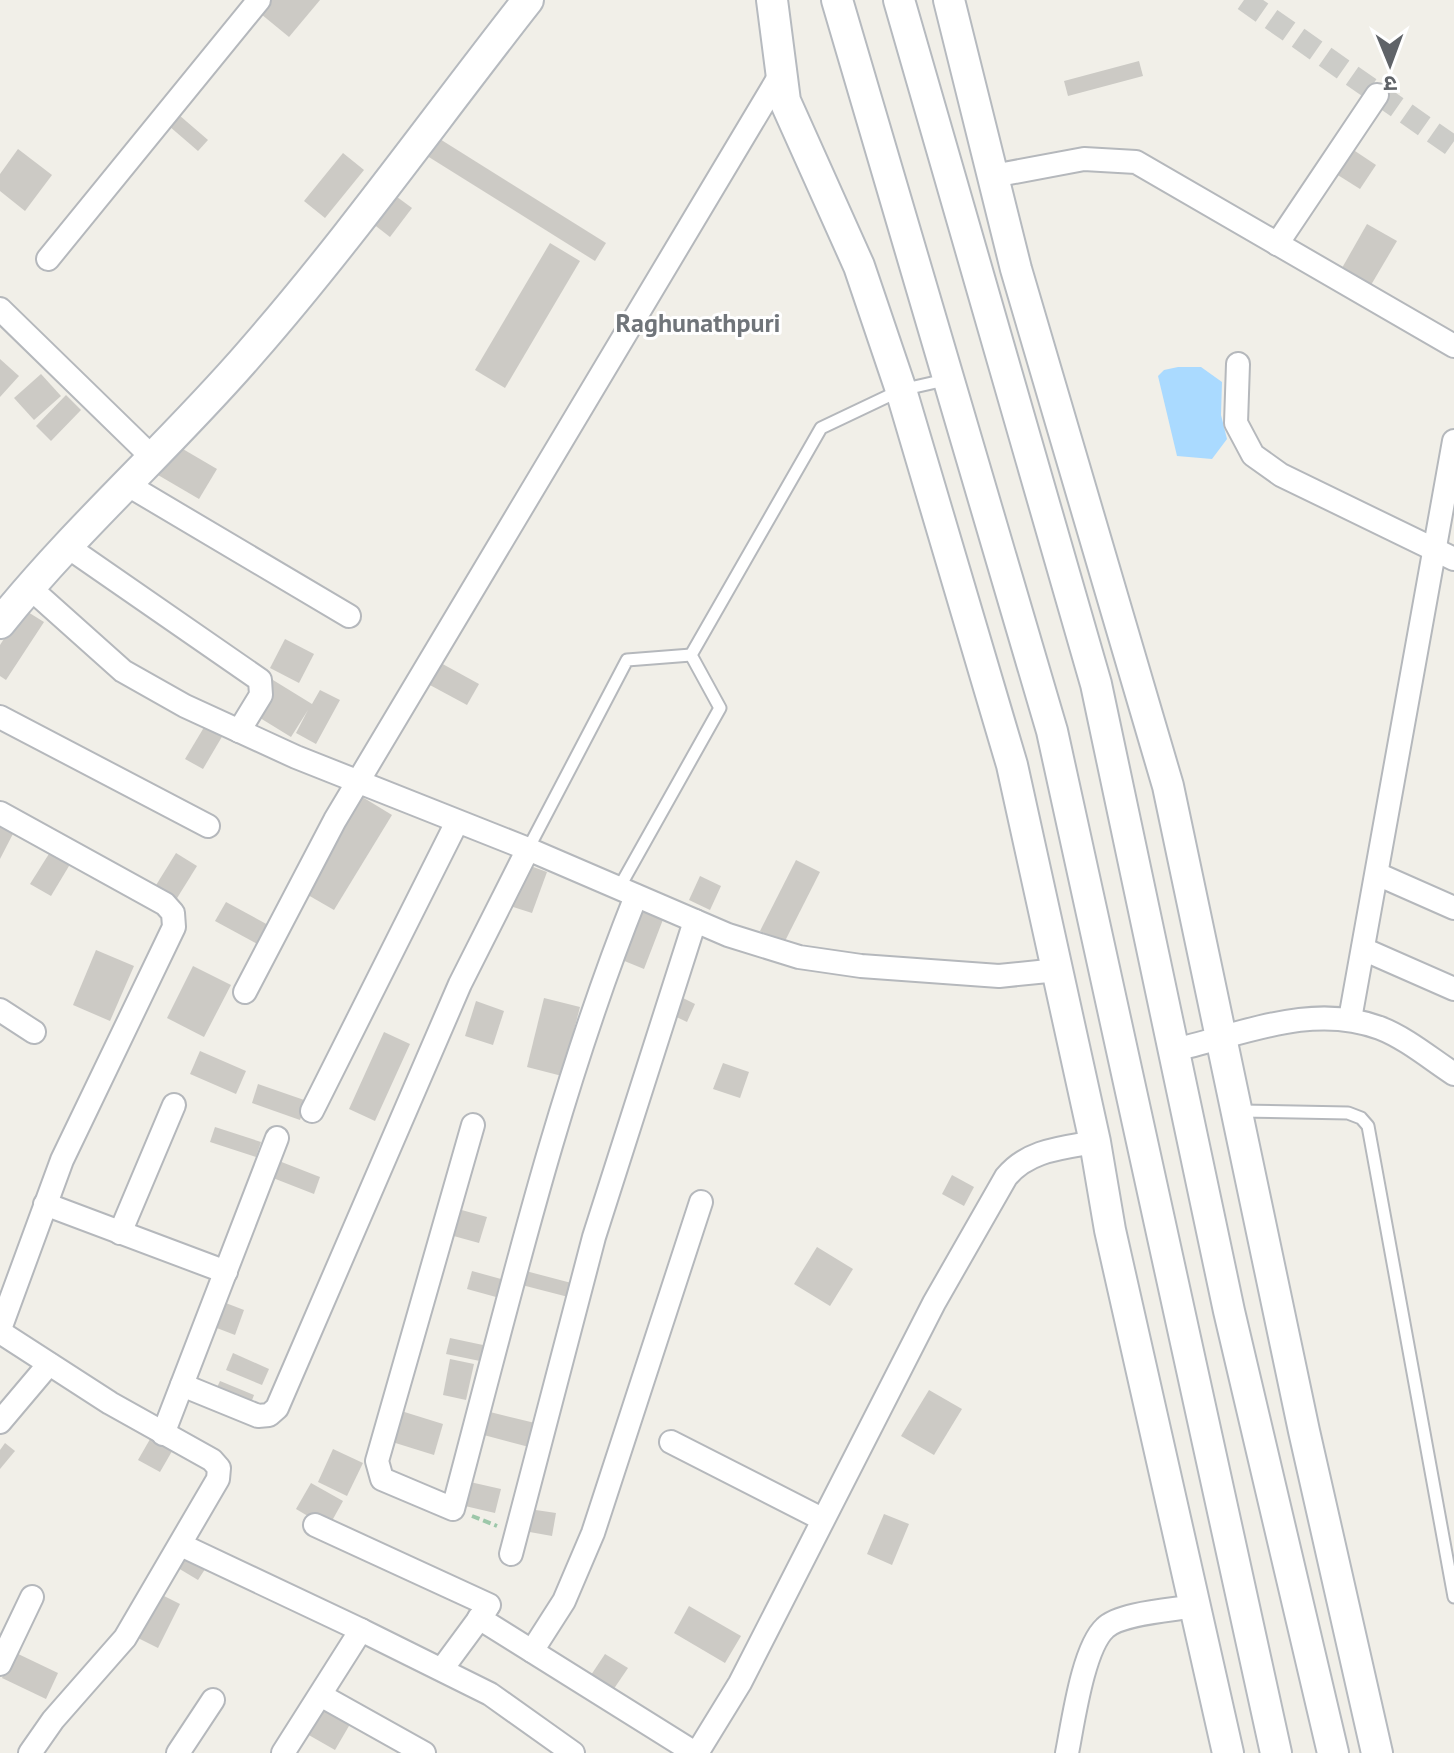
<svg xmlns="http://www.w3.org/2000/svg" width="1454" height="1753" font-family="'PT Sans','Noto Sans Devanagari',sans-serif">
  <rect width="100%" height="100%" fill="#f1efe8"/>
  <polygon fill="#aadaff" points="1178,367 1201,367 1222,382 1221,415 1227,439 1212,459 1177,456 1158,376 1164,370"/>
  <g fill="#cccac5">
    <polygon points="272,0 320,0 289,37 261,14"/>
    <polygon points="1139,61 1143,76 1068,96 1064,81"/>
    <polygon points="179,115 208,140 198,151 169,126"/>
    <polygon points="435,136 606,243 595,261 424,154"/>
    <polygon points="1349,147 1376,165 1360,189 1333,172"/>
    <polygon points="18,149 52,175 25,211 0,191 0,174"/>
    <polygon points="343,153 364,170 325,218 304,201"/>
    <polygon points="393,194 412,208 390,237 372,223"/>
    <polygon points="1367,224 1397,241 1371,285 1342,268"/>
    <polygon points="550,243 580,261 505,388 475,370"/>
    <polygon points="0,359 19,376 0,397"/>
    <polygon points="41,374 61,396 34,420 14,398"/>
    <polygon points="66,395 81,410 51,441 36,426"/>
    <polygon points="176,445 217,469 199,499 158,475"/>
    <polygon points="23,609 44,622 6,680 0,676 0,645"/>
    <polygon points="285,639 314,654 299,683 270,668"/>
    <polygon points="439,662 479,684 467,705 428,684"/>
    <polygon points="273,680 312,704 320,690 340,700 316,744 296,733 308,710 291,737 252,713"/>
    <polygon points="206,724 223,735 203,769 185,759"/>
    <polygon points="359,795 392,815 334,910 301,891"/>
    <polygon points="0,817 17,826 0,859"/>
    <polygon points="52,849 72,861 51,896 30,884"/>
    <polygon points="176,853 197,866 174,903 153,890"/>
    <polygon points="796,860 820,872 784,943 760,931"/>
    <polygon points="525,864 547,872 532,913 510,906"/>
    <polygon points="700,876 721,886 710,910 689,900"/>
    <polygon points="226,902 270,926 259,945 215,921"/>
    <polygon points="641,908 664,917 644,969 622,960"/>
    <polygon points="96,950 134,966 110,1021 73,1005"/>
    <polygon points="193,966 231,985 204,1037 167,1018"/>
    <polygon points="675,994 695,1004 687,1022 666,1012"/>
    <polygon points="544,998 580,1007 562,1076 527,1067"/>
    <polygon points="476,1001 504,1011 493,1045 465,1036"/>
    <polygon points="384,1032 410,1044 375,1121 349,1109"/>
    <polygon points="200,1051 246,1071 236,1094 190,1074"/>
    <polygon points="723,1063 749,1072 740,1098 713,1089"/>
    <polygon points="258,1084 307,1101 300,1120 252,1103"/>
    <polygon points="215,1127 261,1142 256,1157 210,1142"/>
    <polygon points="279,1161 320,1177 314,1194 273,1178"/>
    <polygon points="952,1175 974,1187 964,1206 942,1194"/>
    <polygon points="458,1209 487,1217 479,1243 450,1235"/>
    <polygon points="817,1247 853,1269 830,1306 794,1284"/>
    <polygon points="522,1270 579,1285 576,1299 518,1284"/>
    <polygon points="472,1271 501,1279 496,1297 467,1289"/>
    <polygon points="218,1300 244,1310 235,1335 209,1325"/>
    <polygon points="450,1338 483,1345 480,1361 446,1354"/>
    <polygon points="233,1353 269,1369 262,1385 226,1370"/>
    <polygon points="450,1359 474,1364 466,1400 443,1395"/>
    <polygon points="220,1381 254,1395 249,1408 214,1394"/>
    <polygon points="929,1390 962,1409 934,1455 901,1436"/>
    <polygon points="398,1410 443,1424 434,1455 389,1441"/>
    <polygon points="486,1411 535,1423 529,1447 480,1434"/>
    <polygon points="153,1434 175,1446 160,1472 138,1460"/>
    <polygon points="5,1443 15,1451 0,1469 0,1450"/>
    <polygon points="333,1449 363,1463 347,1496 318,1482"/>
    <polygon points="470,1482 501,1489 495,1513 465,1506"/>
    <polygon points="311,1483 343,1501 328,1528 296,1509"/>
    <polygon points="529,1509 556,1513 552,1536 524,1531"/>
    <polygon points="884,1514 909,1524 892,1565 867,1554"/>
    <polygon points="182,1551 207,1566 198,1580 173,1565"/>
    <polygon points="156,1592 180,1604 158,1648 134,1636"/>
    <polygon points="689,1606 741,1636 725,1663 674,1633"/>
    <polygon points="14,1652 58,1673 46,1699 2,1678"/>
    <polygon points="605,1654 628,1668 609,1696 587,1681"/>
    <polygon points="326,1703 353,1719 335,1750 307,1734"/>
  </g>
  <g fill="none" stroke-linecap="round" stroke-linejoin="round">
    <polyline stroke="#ccccc8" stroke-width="22" stroke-dasharray="22 11" stroke-linecap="butt" points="1244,0 1454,147"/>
    <g stroke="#b5b8bc" stroke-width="15">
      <g id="lane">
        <polyline points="528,849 627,660 691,655"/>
        <polyline points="619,888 720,708 691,655 821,428 901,390 945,380"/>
        <polyline points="1240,1111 1348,1113 1361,1118 1368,1126 1454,1597"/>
      </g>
    </g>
    <g stroke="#b5b8bc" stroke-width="26">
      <g id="street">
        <polyline points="993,176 1084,159 1136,162 1454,346"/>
        <polyline points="1277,244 1377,95"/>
        <polyline points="48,259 259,0"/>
        <polyline points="0,309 154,459"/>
        <polyline points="1238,364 1236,423 1253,455 1281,475 1454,559"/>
        <polyline points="128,485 349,616"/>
        <polyline points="68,547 260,680 261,695 239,731"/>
        <polyline points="29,587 123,671 185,706 296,757 528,849 728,935 799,957 861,966 999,976 1058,970"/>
        <polyline points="0,717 208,826"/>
        <polyline points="0,813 165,904 173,913 174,927 62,1160 0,1329"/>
        <polyline points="1377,874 1454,908"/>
        <polyline points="1363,949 1454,989"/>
        <polyline points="245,992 335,820 779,77"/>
        <polyline points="0,1010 34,1032"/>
        <polyline points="1350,1019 1454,441"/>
        <path d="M 1174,1050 C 1241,1035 1311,1002 1380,1028 C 1406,1038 1431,1059 1454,1074"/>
        <polyline points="312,1111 457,822"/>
        <path d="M 473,1125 L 377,1461 L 382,1479 L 453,1509 C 508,1303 557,1093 636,896"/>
        <polyline points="45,1204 226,1272"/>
        <polyline points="120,1233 174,1105"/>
        <polyline points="0,1332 110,1403 212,1460 219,1468 218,1479 125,1638 53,1720 30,1753"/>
        <polyline points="182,1385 258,1416 269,1415 277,1408 460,984 528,849"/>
        <polyline points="0,1422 49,1364"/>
        <polyline points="163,1434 277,1138"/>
        <polyline points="671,1442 822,1519"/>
        <polyline points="315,1525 489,1605"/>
        <polyline points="181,1545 361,1630"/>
        <polyline points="511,1554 594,1237 695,921"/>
        <polyline points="479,1618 695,1753"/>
        <polyline points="532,1651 564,1601 593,1533 701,1202"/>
        <polyline points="0,1664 32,1597"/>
        <polyline points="442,1669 487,1608"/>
        <polyline points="322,1696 424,1753"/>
        <polyline points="178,1753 213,1700"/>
        <polyline points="283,1753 361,1630 490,1694 573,1753"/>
        <path d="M 697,1753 L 740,1683 L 934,1303 L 1006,1177 C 1028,1150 1062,1148 1095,1142"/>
        <path d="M 1067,1753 C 1073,1723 1083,1648 1105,1628 C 1120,1613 1173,1610 1195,1606"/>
      </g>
    </g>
    <g stroke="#b6babf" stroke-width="34">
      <g id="secondary">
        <polyline points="772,0 785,101 859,266 901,390 1012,765 1095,1142 1110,1230 1228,1753"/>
        <polyline points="837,0 1052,731 1276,1753"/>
        <polyline points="899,0 1096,684 1229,1311 1333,1753"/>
        <polyline points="949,0 1016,269 1168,786 1304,1431 1377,1753"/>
        <path d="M 0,623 C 77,527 171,445 251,352 C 349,240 436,117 528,0"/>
      </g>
    </g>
    <polyline stroke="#9cc7a9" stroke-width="4" stroke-dasharray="8 4" stroke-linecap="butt" points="472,1516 497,1526"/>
    <use href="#lane" stroke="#fff" stroke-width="11"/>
    <use href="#street" stroke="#fff" stroke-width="22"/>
    <use href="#secondary" stroke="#fff" stroke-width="30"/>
  </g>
  <g text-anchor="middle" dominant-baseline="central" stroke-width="6" stroke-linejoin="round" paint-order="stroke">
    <g font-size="26" font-weight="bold" fill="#70757a" stroke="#fff">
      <text x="698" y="322">Raghunathpuri</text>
    </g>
  </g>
  <g transform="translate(1390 64) rotate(179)" stroke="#ffffff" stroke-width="6" paint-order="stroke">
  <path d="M0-6L14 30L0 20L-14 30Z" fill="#5f6368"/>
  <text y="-12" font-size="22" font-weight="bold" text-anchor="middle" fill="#5f6368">उ</text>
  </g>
</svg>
